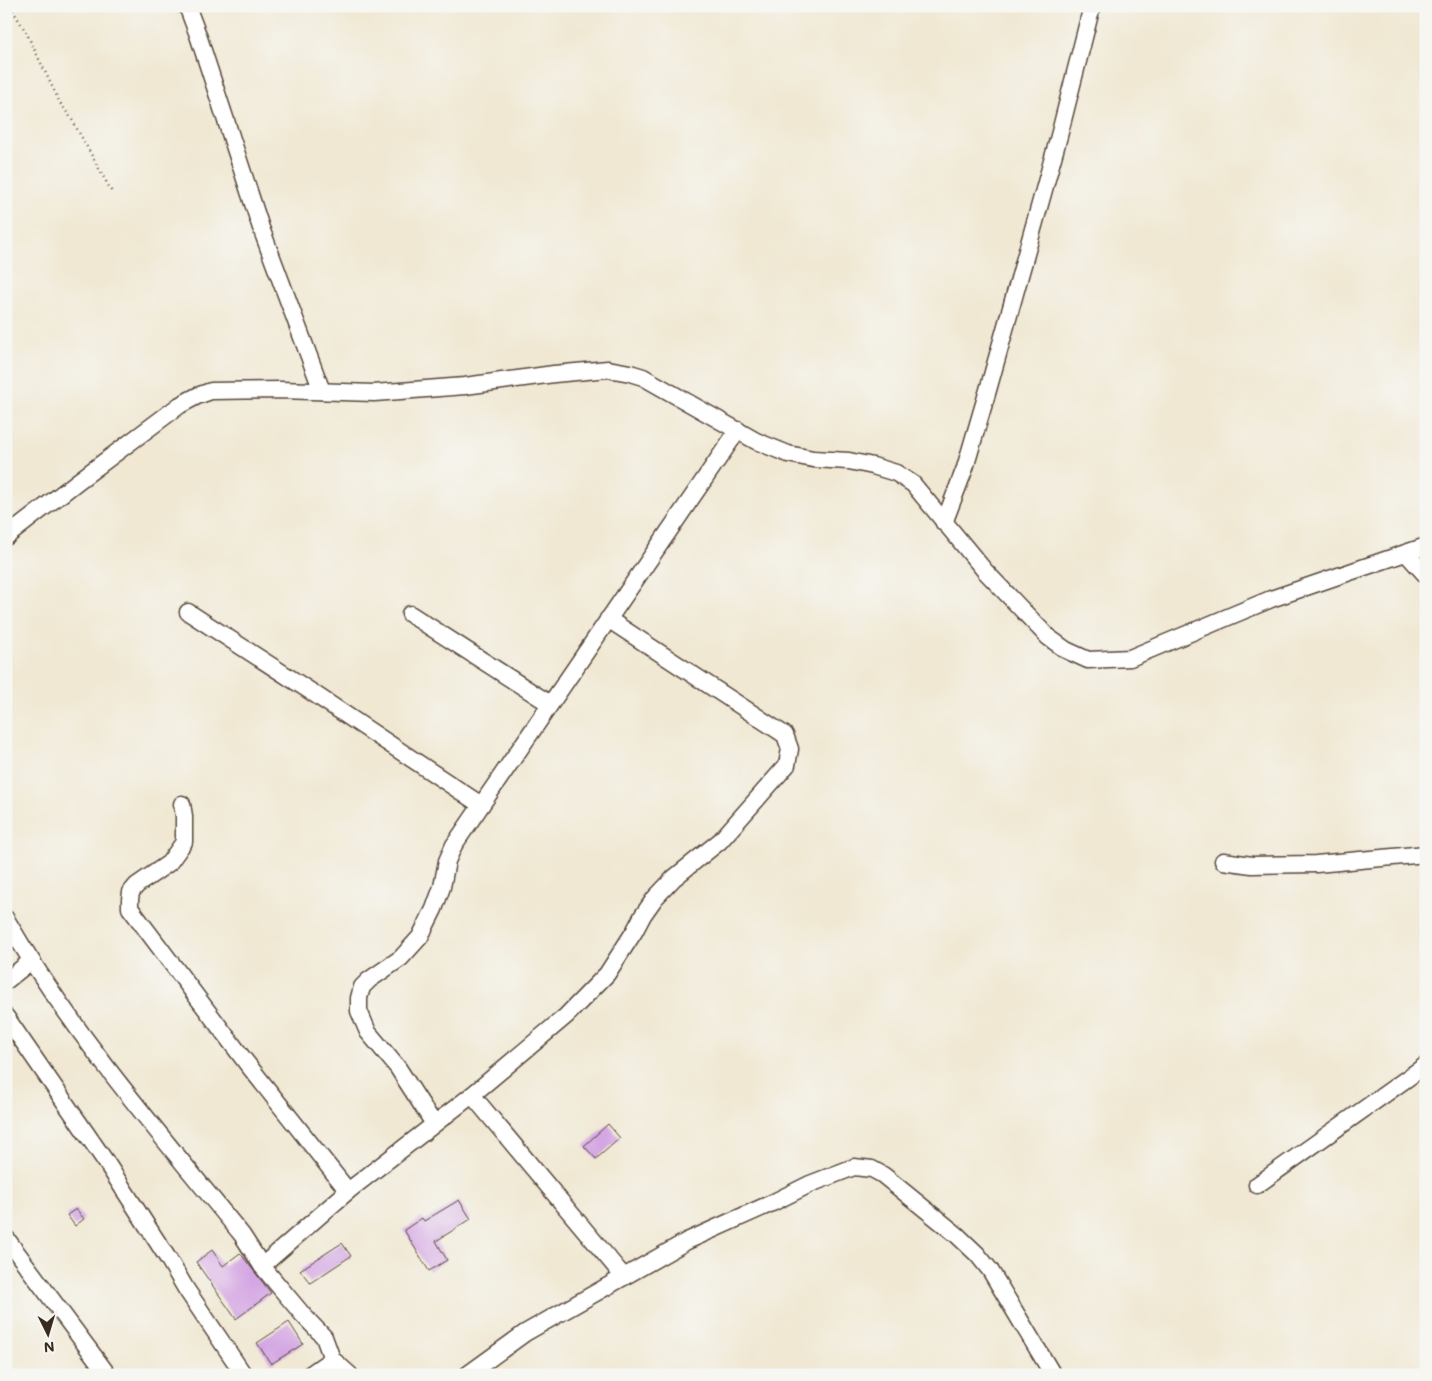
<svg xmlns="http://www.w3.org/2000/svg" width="1432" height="1381" font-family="Mali,sans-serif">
  <rect width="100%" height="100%" fill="#f6f6f2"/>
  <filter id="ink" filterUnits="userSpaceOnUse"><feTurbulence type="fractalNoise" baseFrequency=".02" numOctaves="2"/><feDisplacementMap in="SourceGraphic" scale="10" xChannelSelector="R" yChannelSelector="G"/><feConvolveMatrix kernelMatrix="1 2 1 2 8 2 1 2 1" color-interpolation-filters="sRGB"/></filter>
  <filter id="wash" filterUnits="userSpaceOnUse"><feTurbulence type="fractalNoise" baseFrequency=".0096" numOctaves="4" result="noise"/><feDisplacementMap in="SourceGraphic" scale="20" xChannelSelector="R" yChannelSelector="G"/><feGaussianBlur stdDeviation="1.12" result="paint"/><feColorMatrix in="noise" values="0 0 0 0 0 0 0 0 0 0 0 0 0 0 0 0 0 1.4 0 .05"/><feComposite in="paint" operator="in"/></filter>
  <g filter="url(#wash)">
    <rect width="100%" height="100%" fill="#f0e8d3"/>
    <g id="blocks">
      <g fill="#d4a5e3">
        <polygon points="608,1124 620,1138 596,1159 584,1146"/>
        <polygon points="459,1200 471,1219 436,1241 447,1260 429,1271 404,1230 422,1218 424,1221"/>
        <polygon points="76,1209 84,1219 75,1226 67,1215"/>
        <polygon points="342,1243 351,1256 310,1283 300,1270"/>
        <polygon points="212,1250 223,1266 240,1253 271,1293 236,1319 196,1262"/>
        <polygon points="289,1322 303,1344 271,1364 257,1343"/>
      </g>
    </g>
  </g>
  <g filter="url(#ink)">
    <use href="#blocks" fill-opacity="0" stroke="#564639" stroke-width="1"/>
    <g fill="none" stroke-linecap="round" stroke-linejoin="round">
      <g stroke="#564639" stroke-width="19">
        <g id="street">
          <polyline points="187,6 198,35 261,228 322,391"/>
          <polyline points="944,523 965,468 988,390 1059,136 1092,6"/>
          <polyline points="6,537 77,482 180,405 197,396 211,391 280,390 374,393 465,386 554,374 608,369 630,373 643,377 756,441 788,454 813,459 849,461 873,466 896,473 913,484 985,571 1048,637 1066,650 1088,660 1130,658 1271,599 1426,546"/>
          <polyline points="1406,553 1426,575"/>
          <polyline points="188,612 307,689 481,805"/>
          <polyline points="410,614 550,704"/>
          <polyline points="182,804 184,816 184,842 169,863 137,885 131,892 130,900 130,908 245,1061 348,1191"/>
          <polyline points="1223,861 1252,865 1316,864 1426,854"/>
          <path d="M 6,919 C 72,1033 159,1133 242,1235 L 262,1266 L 303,1315 L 324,1337 L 332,1359 L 350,1375"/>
          <polyline points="6,981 31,961"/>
          <polyline points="6,1017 106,1162 169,1260 186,1289 244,1375"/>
          <polyline points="472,1095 624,1277"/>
          <polyline points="434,1124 398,1068 368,1032 359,1011 359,998 362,987 369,980 401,958 420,937 434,909 442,887 447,861 454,845 738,430"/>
          <polyline points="1257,1185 1426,1065"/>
          <polyline points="6,1238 108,1375"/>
          <polyline points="262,1266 348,1191 472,1095 566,1016 607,974 634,932 643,915 655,898 674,878 720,841 787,765 790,749 785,735 608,619"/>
          <polyline points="309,1375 332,1359"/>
          <polyline points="467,1375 525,1333 687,1241 772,1203 810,1184 854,1167 872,1169 883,1175 957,1235 977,1254 990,1270 1053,1375"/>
        </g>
      </g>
      <polyline stroke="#564639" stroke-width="2.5" stroke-dasharray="1 4" stroke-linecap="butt" points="10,6 26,32 60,103 71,118 113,194"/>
      <use href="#street" stroke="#fff" stroke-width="16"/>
    </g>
  </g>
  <rect width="1432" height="1381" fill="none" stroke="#f6f6f2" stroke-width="25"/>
  <g transform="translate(48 1334) rotate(175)" stroke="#f6f6f2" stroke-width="4" paint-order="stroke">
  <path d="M0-4L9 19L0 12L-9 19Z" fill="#3b2a1e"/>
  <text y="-8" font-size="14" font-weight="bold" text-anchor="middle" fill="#3b2a1e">N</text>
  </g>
</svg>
